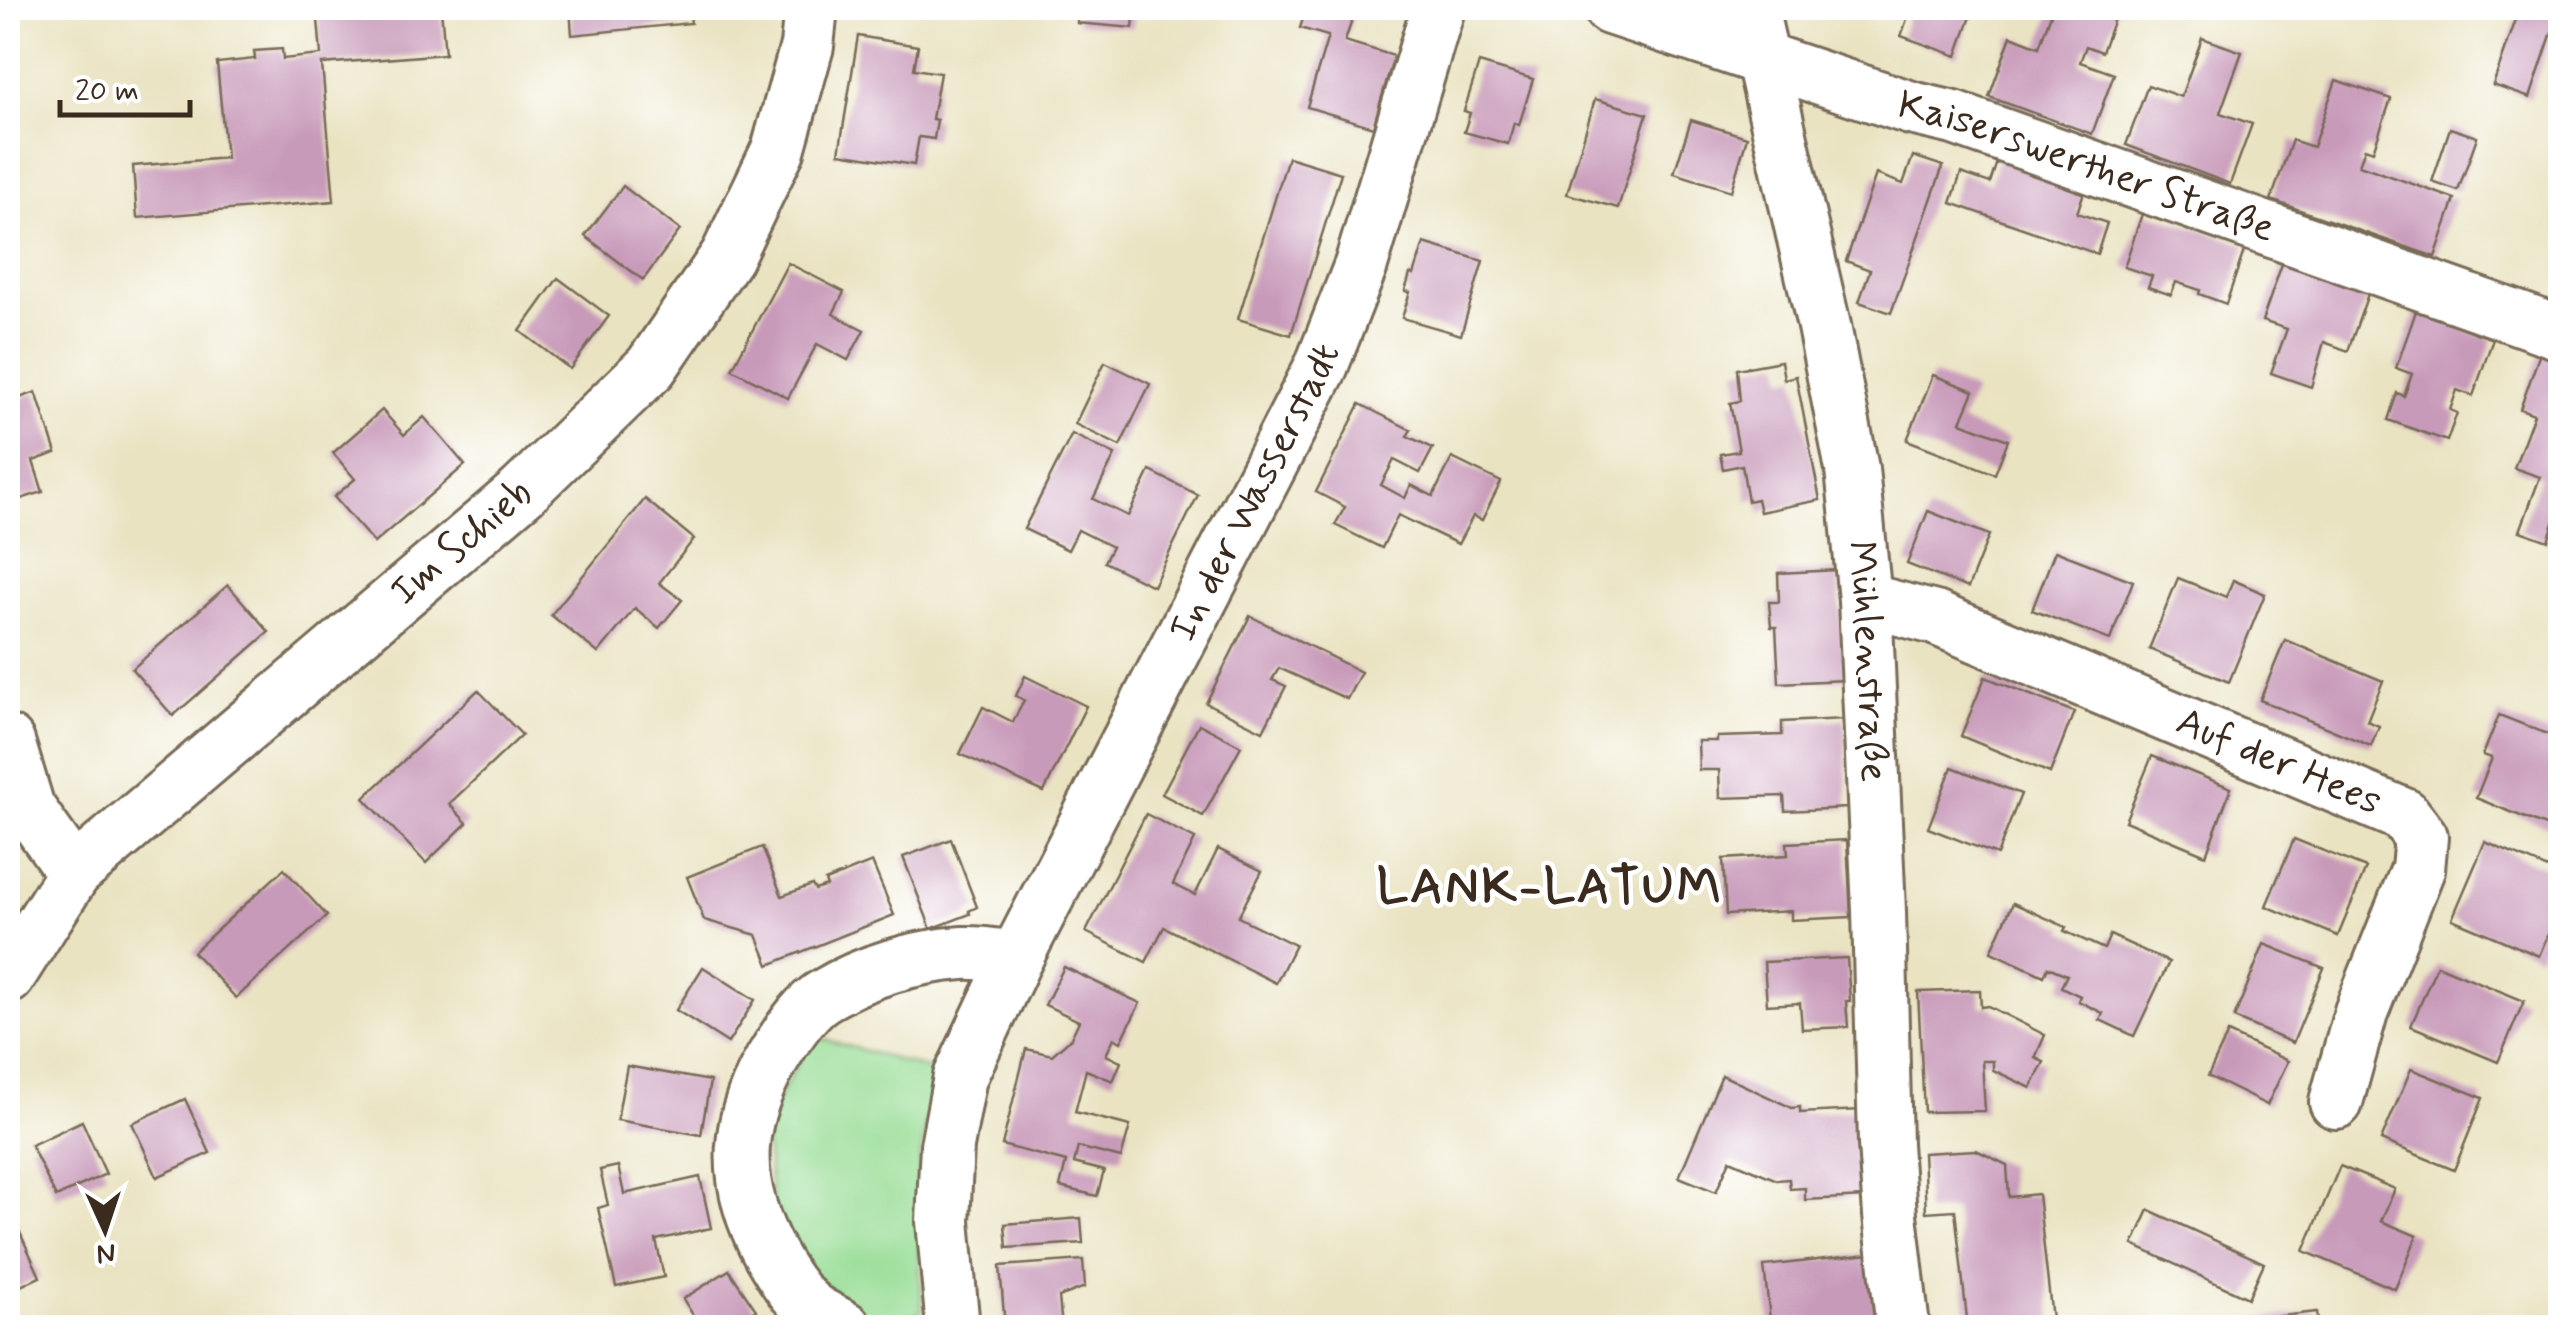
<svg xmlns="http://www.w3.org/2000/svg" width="2568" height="1335" font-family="Mynerve,sans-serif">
  <rect width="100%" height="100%" fill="#fff"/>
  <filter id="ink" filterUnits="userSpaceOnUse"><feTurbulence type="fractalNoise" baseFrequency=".01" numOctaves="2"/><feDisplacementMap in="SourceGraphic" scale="20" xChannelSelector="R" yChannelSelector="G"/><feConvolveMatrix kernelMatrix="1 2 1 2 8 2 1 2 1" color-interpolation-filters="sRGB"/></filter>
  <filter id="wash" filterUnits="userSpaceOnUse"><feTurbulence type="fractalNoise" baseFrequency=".0048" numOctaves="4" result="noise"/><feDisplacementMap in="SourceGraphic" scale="40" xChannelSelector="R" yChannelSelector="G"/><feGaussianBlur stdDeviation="2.25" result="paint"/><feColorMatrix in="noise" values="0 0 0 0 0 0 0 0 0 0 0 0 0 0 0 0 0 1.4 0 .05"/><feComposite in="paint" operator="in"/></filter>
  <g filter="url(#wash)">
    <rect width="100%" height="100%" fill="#eae3c2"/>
    <polygon fill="#98dd95" stroke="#6a845a" stroke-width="2.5" points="813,1036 935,1071 921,1152 917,1196 922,1311 898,1323 865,1316 826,1294 773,1215 764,1124"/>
    <g id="blocks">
      <g fill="#c89ab9">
        <polygon points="317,8 441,8 445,54 322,64 334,201 137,218 133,166 226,158 217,63 255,59 254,51 282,49 283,59 321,55"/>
        <polygon points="570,8 689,8 691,23 572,35"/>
        <polygon points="1078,8 1135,8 1133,28 1077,23"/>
        <polygon points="1298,8 1356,8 1345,41 1394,56 1373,127 1307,107 1328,36 1300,28 1305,13 1298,10"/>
        <polygon points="1911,8 1974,8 1957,56 1901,36"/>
        <polygon points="2053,8 2118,8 2102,52 2086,46 2080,62 2114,74 2092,134 1989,97 2011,36 2039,47"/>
        <polygon points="2520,8 2560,8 2530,98 2493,85"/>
        <polygon points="858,36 918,46 914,69 940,73 932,119 937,120 934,139 919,137 914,165 839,153"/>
        <polygon points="2202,38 2242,52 2220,113 2252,124 2230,184 2126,145 2148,85 2181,97"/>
        <polygon points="1479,63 1533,79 1519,125 1514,123 1508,144 1464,132 1470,113 1464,111"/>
        <polygon points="2336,80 2391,99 2373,151 2365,148 2359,165 2455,199 2435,257 2271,200 2292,140 2313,147"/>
        <polygon points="1595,99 1647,114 1618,208 1567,194"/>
        <polygon points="1691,120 1747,137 1731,191 1674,173"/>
        <polygon points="2450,128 2477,137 2458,191 2432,182"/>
        <polygon points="1913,156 1943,166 1891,313 1859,302 1870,270 1846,261 1876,174 1903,184"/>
        <polygon points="1288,157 1341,173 1291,335 1238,319"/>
        <polygon points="1998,159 2085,189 2077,213 2107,223 2097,254 1951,203 1961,173 1990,183"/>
        <polygon points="623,186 680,230 643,280 585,236"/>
        <polygon points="2143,211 2246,245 2226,304 2199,294 2200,290 2176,282 2171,295 2148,287 2152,276 2124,267"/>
        <polygon points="1424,243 1483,261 1461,335 1402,318 1410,292 1405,291 1410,274 1414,275"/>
        <polygon points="2283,261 2369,291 2348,351 2324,342 2311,387 2271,373 2287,329 2262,321"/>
        <polygon points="788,263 844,292 833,314 864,330 848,360 817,344 788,398 732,369"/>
        <polygon points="558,278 609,316 570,369 520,331"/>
        <polygon points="2416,311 2493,339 2473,396 2457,390 2450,410 2457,413 2447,441 2388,420 2397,393 2404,396 2412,374 2396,368"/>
        <polygon points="2540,353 2560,360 2560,505 2548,541 2520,531 2540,477 2514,468 2534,414 2520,409"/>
        <polygon points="1781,361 1784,379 1796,376 1820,500 1760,512 1757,499 1748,501 1742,465 1723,469 1720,454 1739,451 1730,403 1740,401 1737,369"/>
        <polygon points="1105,362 1150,384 1120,446 1075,424"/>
        <polygon points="1933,375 1974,391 1961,422 2008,440 1995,474 1907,440"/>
        <polygon points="8,383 14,400 36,392 56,453 33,461 43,492 8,503"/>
        <polygon points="1360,404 1411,430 1407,436 1433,448 1420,473 1394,460 1381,485 1405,498 1411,485 1433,496 1452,458 1501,482 1482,520 1473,516 1458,544 1398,515 1382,548 1335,525 1345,507 1316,492"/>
        <polygon points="382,410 404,435 424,417 465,465 374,543 334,497 355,479 333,453"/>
        <polygon points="1072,434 1115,455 1093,499 1128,516 1150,471 1198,495 1153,586 1104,562 1112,547 1078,530 1068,550 1024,529"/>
        <polygon points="645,499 694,539 659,583 682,600 659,628 635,608 598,653 551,615"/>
        <polygon points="1928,511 1989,535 1968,588 1907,564"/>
        <polygon points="2055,551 2133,581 2110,640 2032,610"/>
        <polygon points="1838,570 1845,680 1779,683 1776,627 1771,627 1769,602 1779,602 1778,573"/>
        <polygon points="2178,578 2226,597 2233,580 2265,594 2229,682 2149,649"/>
        <polygon points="228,585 269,632 173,716 132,669"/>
        <polygon points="1250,616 1361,672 1347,699 1279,668 1272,680 1286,686 1263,731 1206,703"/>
        <polygon points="2285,640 2383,681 2367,721 2379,726 2371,746 2260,700"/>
        <polygon points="1025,676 1086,706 1044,792 960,754 983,707 1013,722 1024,700 1016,696"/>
        <polygon points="1985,677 2074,712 2050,773 1961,736"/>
        <polygon points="478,690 522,735 449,804 467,823 426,863 364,798"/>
        <polygon points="2499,715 2560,739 2560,832 2476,798 2492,758 2483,755"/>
        <polygon points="1845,719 1848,808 1785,811 1784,796 1720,798 1719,770 1699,770 1698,741 1717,741 1717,737 1782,735 1782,722"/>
        <polygon points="1199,724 1241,746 1203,816 1162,794"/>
        <polygon points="2152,756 2231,788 2206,855 2125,821"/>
        <polygon points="1952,767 2021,794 1997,855 1928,828"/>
        <polygon points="1146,814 1195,839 1173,884 1195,895 1218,849 1262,871 1238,917 1295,945 1276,983 1164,927 1146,962 1086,932"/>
        <polygon points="951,839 977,907 969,911 970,914 931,929 903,857"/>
        <polygon points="2294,839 2366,868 2338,936 2266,906"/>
        <polygon points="1847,840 1851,917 1791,920 1791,911 1726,915 1723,859 1788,855 1787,843"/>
        <polygon points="2485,842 2560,874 2560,906 2539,956 2452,919"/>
        <polygon points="762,847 782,896 812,885 815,890 827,886 825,881 872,862 894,915 769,965 757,935 704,920 687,877"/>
        <polygon points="284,869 327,916 236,998 193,952"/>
        <polygon points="2013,903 2066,927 2064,931 2104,949 2110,935 2169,962 2134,1036 2100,1020 2103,1013 2078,1001 2080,996 2061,987 2067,975 2048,967 2044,976 1991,952"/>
        <polygon points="2264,944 2324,968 2293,1043 2234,1018"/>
        <polygon points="1847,958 1850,1001 1846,1001 1848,1027 1802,1029 1800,1003 1767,1005 1764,962"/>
        <polygon points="2437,965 2524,1001 2498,1062 2411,1026"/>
        <polygon points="703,967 755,1000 728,1043 676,1010"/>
        <polygon points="1064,967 1140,1003 1121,1042 1114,1038 1106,1055 1121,1062 1113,1081 1086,1070 1075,1112 1130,1126 1121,1158 1078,1147 1074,1163 1104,1171 1097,1196 1060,1187 1066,1162 1002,1145 1026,1049 1052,1055 1071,1038 1079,1021 1045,1005"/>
        <polygon points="1980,990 1981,1007 1988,1006 2045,1035 2035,1058 2044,1062 2031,1088 1993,1070 1993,1061 1982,1061 1985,1111 1924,1112 1918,992"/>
        <polygon points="2228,1033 2288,1061 2267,1105 2208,1076"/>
        <polygon points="627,1066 710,1081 701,1135 617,1120"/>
        <polygon points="2411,1069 2483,1098 2454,1170 2381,1140"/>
        <polygon points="1722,1075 1792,1108 1800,1107 1800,1113 1861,1110 1865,1197 1805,1200 1805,1188 1790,1189 1789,1179 1777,1180 1730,1160 1716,1192 1679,1177"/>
        <polygon points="185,1099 210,1153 157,1177 132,1123"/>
        <polygon points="82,1121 106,1174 56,1197 31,1145"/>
        <polygon points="1976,1150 2007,1165 2009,1197 2038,1194 2053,1328 1968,1328 1955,1210 1926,1212 1923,1153"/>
        <polygon points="618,1166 624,1194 700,1177 711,1228 656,1240 664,1277 616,1287 598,1208 608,1205 600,1170"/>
        <polygon points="2340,1166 2395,1189 2381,1221 2417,1236 2395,1289 2304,1251"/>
        <polygon points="8,1206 40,1277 8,1292"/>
        <polygon points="2149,1210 2264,1263 2248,1298 2133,1245"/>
        <polygon points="1081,1218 1083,1243 1007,1248 1005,1224"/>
        <polygon points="1878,1253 1886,1328 1771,1328 1764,1266"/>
        <polygon points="1083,1260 1085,1287 1059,1297 1062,1328 1005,1328 1000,1266"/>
        <polygon points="729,1270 756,1310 730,1328 701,1328 683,1299"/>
        <polygon points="2317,1312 2319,1328 2231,1328 2230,1322"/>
      </g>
    </g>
  </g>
  <g filter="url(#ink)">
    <use href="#blocks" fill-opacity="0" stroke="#786b57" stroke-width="2.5"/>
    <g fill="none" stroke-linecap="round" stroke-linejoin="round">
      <g stroke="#786b57" stroke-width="58">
        <g id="minor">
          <path id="s1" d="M 1610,8 L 1911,108 L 1954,118 L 2560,333"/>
          <path id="s2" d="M 1751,8 L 1824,326 L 1852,469 L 1865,600 L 1879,911 L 1885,1144 L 1890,1215 L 1903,1328"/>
          <path id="s3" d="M 1865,600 L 1935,618 L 2404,815 L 2421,837 L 2418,869 L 2361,1012 L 2336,1102"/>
          <path id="s4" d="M 8,742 L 28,808 L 74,873 L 523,491 L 651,367 L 727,256 L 778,150 L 807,46 L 811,8"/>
          <polyline points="8,977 74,873"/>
          <path d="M 845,1328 C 834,1321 822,1316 812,1309 C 794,1295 781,1273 770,1254 C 730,1180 734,1117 780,1046 C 791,1029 807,1005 825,995 C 865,971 916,956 963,953 C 981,952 999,956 1016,958"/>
          <path id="s5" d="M 953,1328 L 943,1221 L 947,1146 L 960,1077 L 1016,958 L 1321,367 L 1361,265 L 1438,8"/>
        </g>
      </g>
      <use href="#minor" stroke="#fff" stroke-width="52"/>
    </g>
  </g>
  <g text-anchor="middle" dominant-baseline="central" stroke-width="9" stroke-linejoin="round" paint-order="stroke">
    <g font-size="40" fill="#3b2a1e" stroke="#fff">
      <text stroke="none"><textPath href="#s1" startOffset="502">Kaiserswerther Straße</textPath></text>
      <text stroke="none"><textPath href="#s5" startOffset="908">In der Wasserstadt</textPath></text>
      <text stroke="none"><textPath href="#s4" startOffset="658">Im Schieb</textPath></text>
      <text stroke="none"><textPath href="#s2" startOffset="665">Mühlenstraße</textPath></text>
      <text stroke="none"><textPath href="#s3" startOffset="445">Auf der Hees</textPath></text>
    </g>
    <g font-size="50" font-weight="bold" letter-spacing="2.5" fill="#3b2a1e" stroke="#fff">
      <text x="1550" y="888">LANK-LATUM</text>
    </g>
  </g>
  <rect width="2568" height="1335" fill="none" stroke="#fff" stroke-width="40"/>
  <g transform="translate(105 1230) rotate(177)" stroke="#ffffff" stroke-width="8" paint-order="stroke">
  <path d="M0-8L18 38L0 25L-18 38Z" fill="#3b2a1e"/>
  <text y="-15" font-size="28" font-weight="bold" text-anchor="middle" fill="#3b2a1e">N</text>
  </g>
  <path d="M60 100v15h130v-15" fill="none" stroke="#3b2a1e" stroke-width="5"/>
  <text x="75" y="100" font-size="30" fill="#3b2a1e" stroke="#ffffff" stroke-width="8" paint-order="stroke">20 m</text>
</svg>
